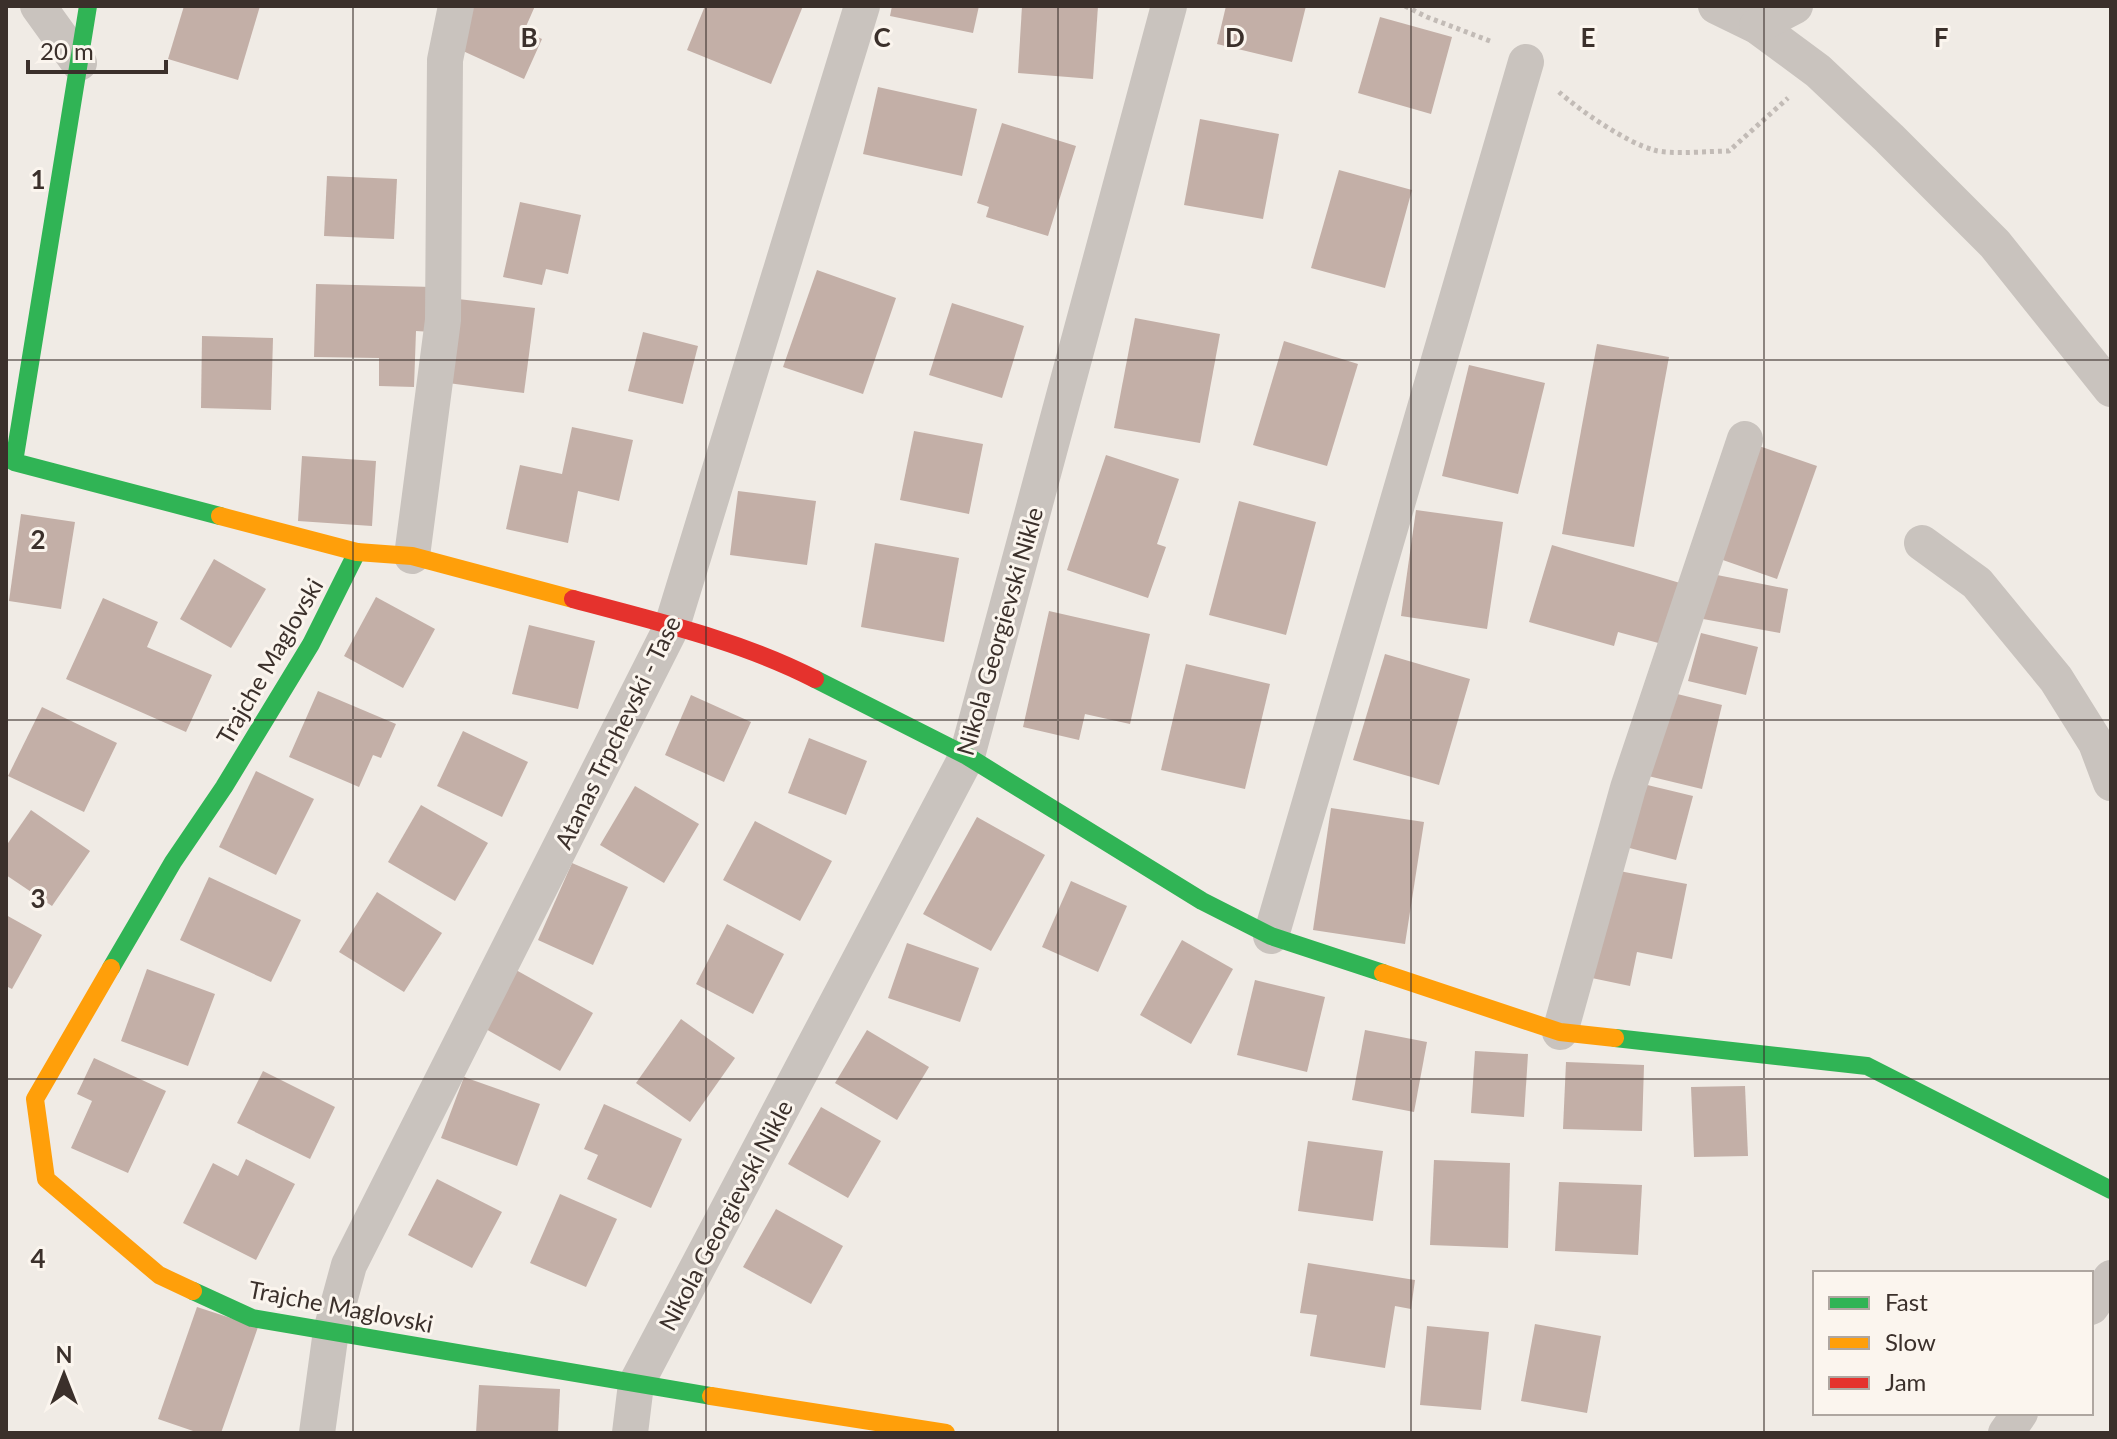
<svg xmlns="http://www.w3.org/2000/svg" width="2117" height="1439" font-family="Lato,sans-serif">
  <rect width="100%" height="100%" fill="#f0ebe5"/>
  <g fill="#c3afa7">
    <polygon points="184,6 260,6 238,80 168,59"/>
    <polygon points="470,6 535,6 524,31 542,39 524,79 452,46"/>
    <polygon points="705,6 803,6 771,84 687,50"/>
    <polygon points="892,6 979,6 973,33 890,16"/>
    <polygon points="1022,6 1098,6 1093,79 1018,73"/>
    <polygon points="1226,6 1306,6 1292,62 1217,44"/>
    <polygon points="1380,17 1452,37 1431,114 1358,93"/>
    <polygon points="878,87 977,109 962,176 863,154"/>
    <polygon points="1200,119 1279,134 1263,219 1184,205"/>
    <polygon points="1002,123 1076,146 1048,236 986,217 989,207 977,203"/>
    <polygon points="1339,170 1412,190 1385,288 1311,268"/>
    <polygon points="327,176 397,179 394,239 324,236"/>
    <polygon points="520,202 581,215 568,274 546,269 542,285 503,277"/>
    <polygon points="817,270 896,298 863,394 783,367"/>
    <polygon points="316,284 433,287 432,332 416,331 414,387 379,386 379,358 314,357"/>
    <polygon points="458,299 535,308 524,393 448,383"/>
    <polygon points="952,303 1024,326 1002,398 929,375"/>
    <polygon points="1135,318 1220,334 1200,443 1114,428"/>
    <polygon points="643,332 698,346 683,404 628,391"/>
    <polygon points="202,336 273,338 271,410 201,408"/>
    <polygon points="1284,341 1358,364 1327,466 1253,445"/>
    <polygon points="1597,344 1669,357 1634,547 1562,534"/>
    <polygon points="1469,365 1545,383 1518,494 1442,476"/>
    <polygon points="572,427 633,440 619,501 578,491 568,543 506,529 520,465 562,474"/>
    <polygon points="914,431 983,444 969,514 900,500"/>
    <polygon points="1759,446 1817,466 1777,579 1720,559"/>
    <polygon points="1106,455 1179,479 1157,544 1166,547 1148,598 1067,570"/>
    <polygon points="302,456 376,461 372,526 298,521"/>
    <polygon points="738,491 816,501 807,565 730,555"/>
    <polygon points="1239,501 1316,522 1286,635 1209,615"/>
    <polygon points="1416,510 1503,522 1487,629 1401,616"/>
    <polygon points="21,514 75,522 61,609 9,601"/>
    <polygon points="875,543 959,558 944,642 861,627"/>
    <polygon points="1552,545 1680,583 1662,644 1618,632 1614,646 1529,622"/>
    <polygon points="214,559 266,589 231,648 180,619"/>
    <polygon points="1712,574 1788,589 1780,633 1703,619"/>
    <polygon points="376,597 435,629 403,688 344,656"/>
    <polygon points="103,598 158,622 147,647 212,675 186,732 66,679"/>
    <polygon points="1049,611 1150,634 1130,724 1085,714 1079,740 1023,727"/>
    <polygon points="529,625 595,641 578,709 512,694"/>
    <polygon points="1701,633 1758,647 1746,695 1688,681"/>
    <polygon points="1385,654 1470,679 1439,785 1353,760"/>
    <polygon points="1186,664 1270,684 1245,789 1161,770"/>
    <polygon points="318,691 396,724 381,758 373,755 359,787 289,757"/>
    <polygon points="1665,691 1722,705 1702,789 1644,775"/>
    <polygon points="691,695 751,722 724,782 665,755"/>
    <polygon points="42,707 117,743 84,812 8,776"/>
    <polygon points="463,731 528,762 502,817 437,786"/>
    <polygon points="809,738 867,761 846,815 788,793"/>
    <polygon points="256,771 314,799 276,875 219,847"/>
    <polygon points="1635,782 1693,796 1676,860 1618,845"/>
    <polygon points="635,786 699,824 664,883 600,845"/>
    <polygon points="421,805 488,843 455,901 388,862"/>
    <polygon points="1331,808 1424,822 1405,944 1313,930"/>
    <polygon points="31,810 90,851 52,906 6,875 6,846"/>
    <polygon points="977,817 1045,855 991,951 923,914"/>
    <polygon points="755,821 832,861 800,921 723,880"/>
    <polygon points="572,863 628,887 593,965 538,940"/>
    <polygon points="1609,869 1687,884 1672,959 1637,952 1630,986 1587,977"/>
    <polygon points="209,877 301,920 271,982 180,940"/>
    <polygon points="1071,881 1127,906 1098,972 1042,947"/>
    <polygon points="377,892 442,933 404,992 339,952"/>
    <polygon points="6,915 42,935 12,989 6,986"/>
    <polygon points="727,924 784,954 753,1014 696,984"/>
    <polygon points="1182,940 1233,969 1191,1044 1140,1015"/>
    <polygon points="907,943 979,968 960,1022 888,998"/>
    <polygon points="147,969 215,994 188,1066 121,1041"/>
    <polygon points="516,970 593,1013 560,1071 484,1028"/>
    <polygon points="1255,980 1325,997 1307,1072 1237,1055"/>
    <polygon points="681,1019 735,1058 690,1122 636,1083"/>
    <polygon points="867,1030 929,1067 897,1120 835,1083"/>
    <polygon points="1365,1030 1427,1042 1414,1112 1352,1100"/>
    <polygon points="1475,1051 1528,1054 1524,1117 1471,1113"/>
    <polygon points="94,1058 166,1091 128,1173 71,1148 92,1101 77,1094"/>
    <polygon points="1566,1062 1644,1065 1642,1131 1563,1129"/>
    <polygon points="263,1071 335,1107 310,1159 237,1123"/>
    <polygon points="464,1077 540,1104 517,1166 441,1138"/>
    <polygon points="1745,1086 1748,1156 1694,1157 1691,1087"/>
    <polygon points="604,1104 682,1139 651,1208 587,1179 598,1155 584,1149"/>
    <polygon points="821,1107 881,1141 848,1198 788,1164"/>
    <polygon points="1308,1141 1383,1151 1373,1221 1298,1211"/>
    <polygon points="246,1159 295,1184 256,1260 183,1223 213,1163 238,1176"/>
    <polygon points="1434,1160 1510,1163 1508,1248 1430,1245"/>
    <polygon points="437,1179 502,1212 472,1268 408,1235"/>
    <polygon points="1559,1182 1642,1185 1638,1255 1555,1251"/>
    <polygon points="560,1194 617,1219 586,1287 530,1263"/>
    <polygon points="776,1209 843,1246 811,1304 743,1267"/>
    <polygon points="1308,1263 1415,1280 1411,1309 1395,1306 1385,1368 1310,1356 1317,1315 1300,1313"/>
    <polygon points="197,1307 258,1327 221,1433 199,1433 158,1419"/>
    <polygon points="1535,1324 1601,1336 1587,1413 1521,1401"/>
    <polygon points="1427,1326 1489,1332 1481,1410 1420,1405"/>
    <polygon points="479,1385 560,1389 558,1433 476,1433"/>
  </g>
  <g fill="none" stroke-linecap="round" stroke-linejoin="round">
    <g stroke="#c2bbb6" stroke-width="5" stroke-dasharray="4 4" stroke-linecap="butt">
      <polyline points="1405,6 1427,17 1490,41"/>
      <path d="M 1559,92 C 1579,110 1627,143 1654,150 C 1670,155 1710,151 1729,151 L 1788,98"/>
    </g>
    <g stroke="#c9c3be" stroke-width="36">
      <polyline points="38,6 79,63"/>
      <polyline points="1716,6 1757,26 1818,71 1889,138 1995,244 2111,389"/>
      <polyline points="1757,26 1795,6"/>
      <polyline points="1922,543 1977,583 2056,679 2096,743 2111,783"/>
      <polyline points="412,556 443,320 445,60 456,6"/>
      <polyline points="1271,936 1526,62"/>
      <polyline points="1560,1032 1628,788 1745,439"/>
      <polyline points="2091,1307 2111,1278"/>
      <polyline points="317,1433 331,1331 349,1265 672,626 862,6"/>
      <polyline points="630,1433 636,1384 967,756 1169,6"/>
      <polyline points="2006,1433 2020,1413"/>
    </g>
    <g stroke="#30b455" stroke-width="18">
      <polyline points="88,6 14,462 220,516"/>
      <polyline points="815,679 967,756 1202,901 1271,936 1383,973"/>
      <polyline points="111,968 173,862 224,787 311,644 357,552"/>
      <polyline points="1615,1038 1867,1066 2111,1190"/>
      <polyline points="193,1291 252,1318 711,1396"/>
    </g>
    <g stroke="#ff9f0a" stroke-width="18">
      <polyline points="220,516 357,552 412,556 573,599"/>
      <polyline points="111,968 35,1099 46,1179 159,1275 193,1291"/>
      <polyline points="1383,973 1560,1032 1615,1038"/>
      <polyline points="711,1396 946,1433"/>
    </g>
    <path stroke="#e5322d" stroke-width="18" d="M 573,599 C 654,621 739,640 815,679"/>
  </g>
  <path fill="none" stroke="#3b302b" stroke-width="2" stroke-opacity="0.55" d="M 353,6 L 353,1433M 706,6 L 706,1433M 1058,6 L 1058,1433M 1411,6 L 1411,1433M 1764,6 L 1764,1433M 6,360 L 2111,360M 6,720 L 2111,720M 6,1079 L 2111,1079"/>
  <g text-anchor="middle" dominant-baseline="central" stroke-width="6" stroke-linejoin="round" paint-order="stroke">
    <g font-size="24" fill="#3b302b" stroke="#fbf5ee">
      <text transform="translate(999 631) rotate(-74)">Nikola Georgievski Nikle</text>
      <text transform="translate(269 661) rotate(-60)">Trajche Maglovski</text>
      <text transform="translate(617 732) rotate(-64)">Atanas Trpchevski - Tase</text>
      <text transform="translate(725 1215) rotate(-62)">Nikola Georgievski Nikle</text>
      <text transform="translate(341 1306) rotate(11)">Trajche Maglovski</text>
    </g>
  </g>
  <g font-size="26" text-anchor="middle" font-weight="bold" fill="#3b302b" stroke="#fbf5ee" stroke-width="6" stroke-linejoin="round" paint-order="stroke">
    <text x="529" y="47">B</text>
    <text x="882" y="47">C</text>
    <text x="1235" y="47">D</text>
    <text x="1588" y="47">E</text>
    <text x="1941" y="47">F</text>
    <text x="38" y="189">1</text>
    <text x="38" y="549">2</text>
    <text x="38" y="908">3</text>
    <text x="38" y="1268">4</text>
  </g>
  <rect width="2117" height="1439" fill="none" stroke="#3b302b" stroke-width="16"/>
  <rect x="1813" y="1271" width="280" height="144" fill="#fbf5ee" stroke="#aea6a0" stroke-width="2"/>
  <rect x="1829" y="1297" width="40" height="12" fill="#30b455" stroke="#aea6a0" stroke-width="2"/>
  <text x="1885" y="1311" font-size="24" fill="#3b302b">Fast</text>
  <rect x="1829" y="1337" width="40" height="12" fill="#ff9f0a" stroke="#aea6a0" stroke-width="2"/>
  <text x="1885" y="1351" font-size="24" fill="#3b302b">Slow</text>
  <rect x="1829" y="1377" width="40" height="12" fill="#e5322d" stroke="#aea6a0" stroke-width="2"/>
  <text x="1885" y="1391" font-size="24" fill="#3b302b">Jam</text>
  <g transform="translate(64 1375)" stroke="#fbf5ee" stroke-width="6" paint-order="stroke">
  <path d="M0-6L14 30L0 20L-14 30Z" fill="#3b302b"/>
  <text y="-12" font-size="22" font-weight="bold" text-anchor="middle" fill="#3b302b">N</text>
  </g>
  <path d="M28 60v12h138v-12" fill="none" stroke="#3b302b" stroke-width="4"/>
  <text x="40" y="60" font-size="24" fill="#3b302b" stroke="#fbf5ee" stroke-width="6" paint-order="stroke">20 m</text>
</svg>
